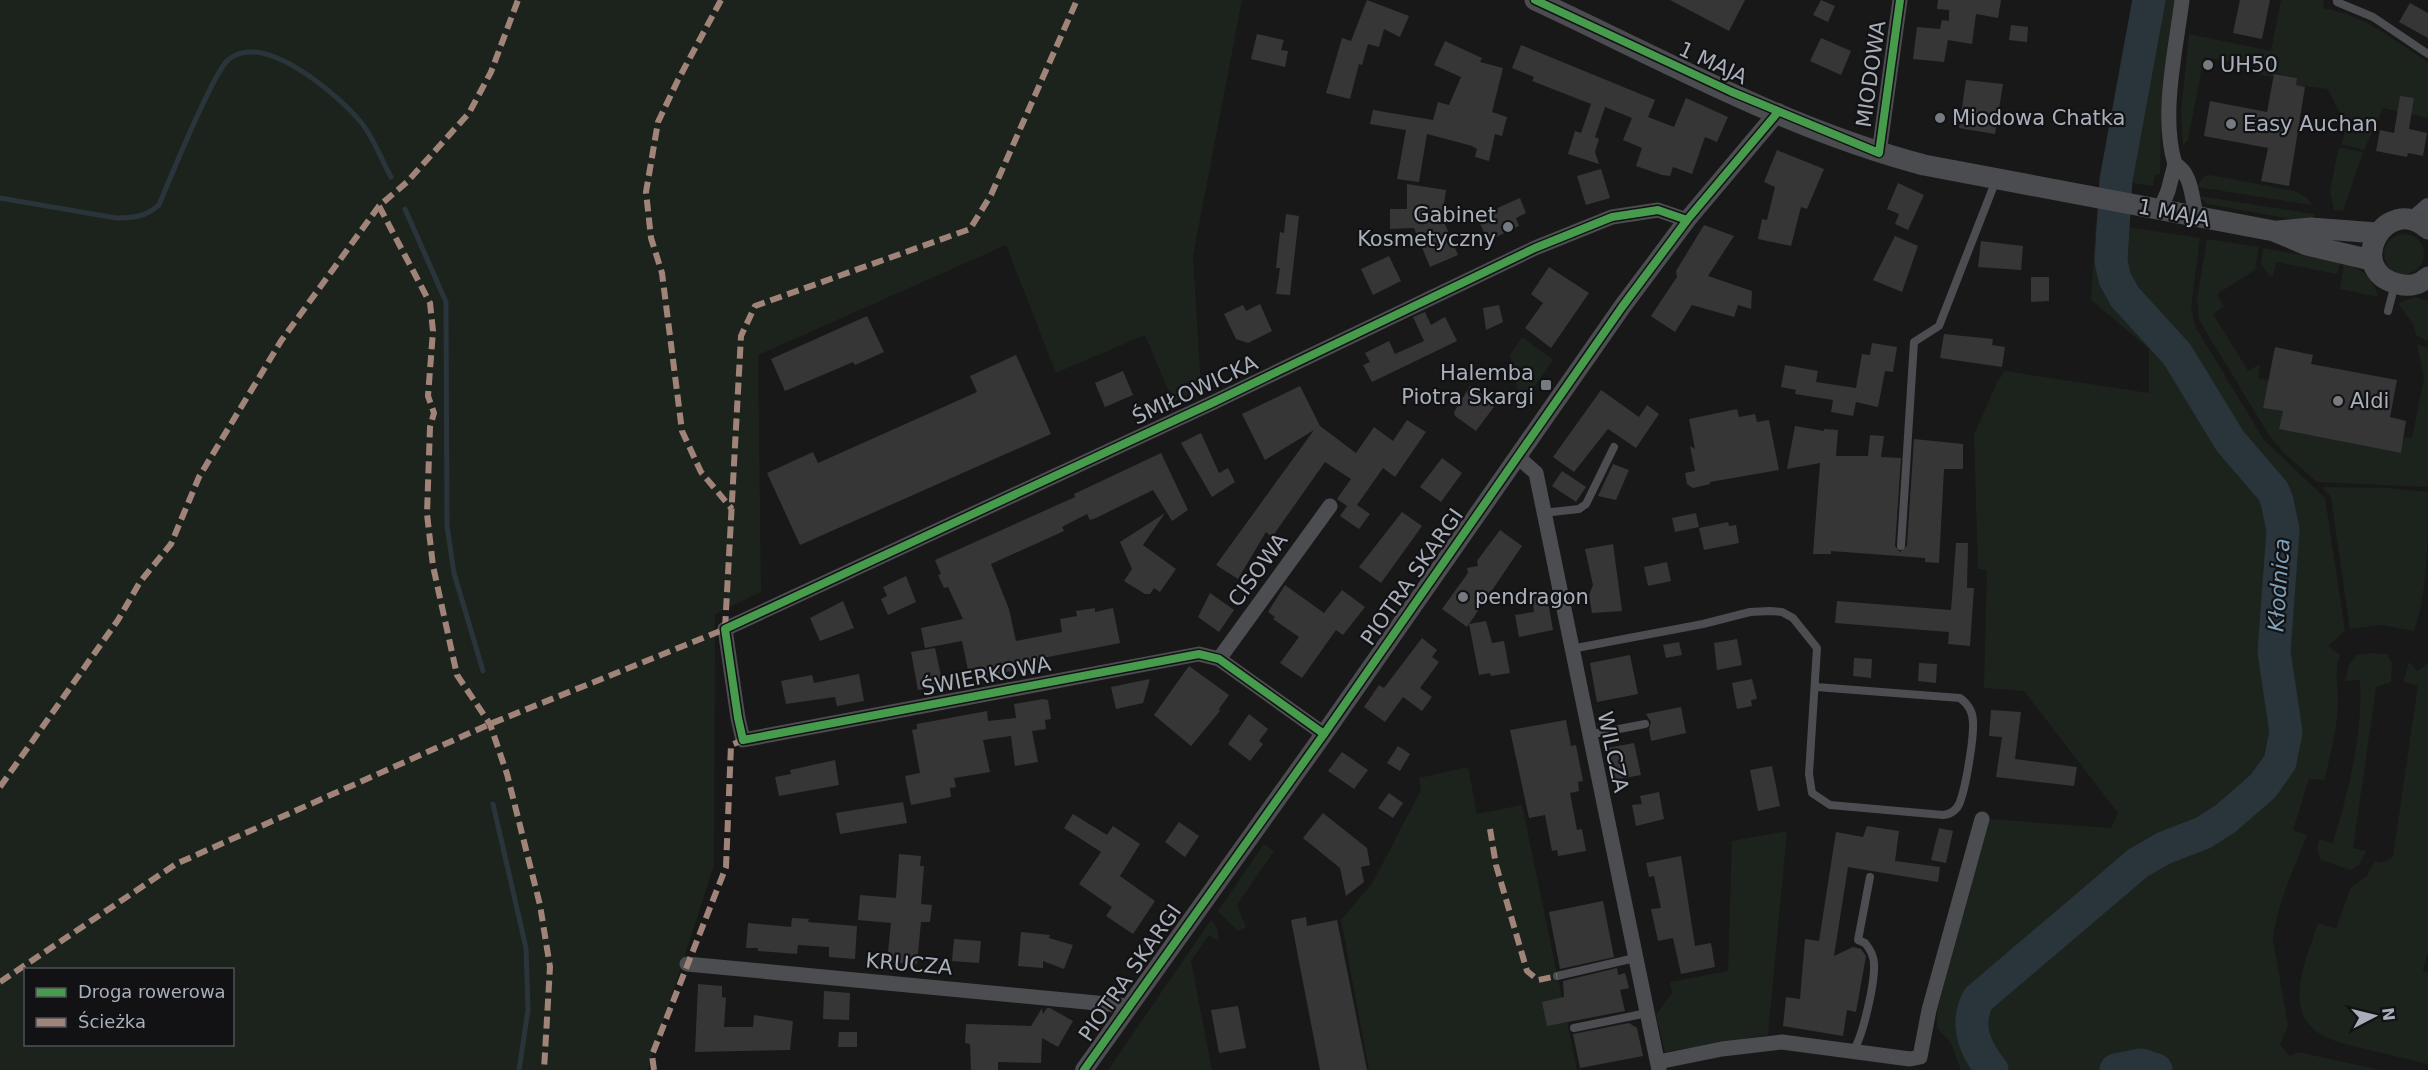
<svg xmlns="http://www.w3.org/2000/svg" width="2428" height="1070" font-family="'DejaVu Sans',sans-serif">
  <rect width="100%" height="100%" fill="#181818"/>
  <g fill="#1c231c" fill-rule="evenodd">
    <path d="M 0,0 L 1242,0 L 1193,256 L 1201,389 L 1173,402 L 1145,335 L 1056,373 L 1006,245 L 758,355 L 761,592 L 715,614 L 714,865 L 648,1070 L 0,1070 ZM 26,970 L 232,970 L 232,1044 L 26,1044 Z"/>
    <polygon points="2150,0 2175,0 2161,127 2160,174 2155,175 2153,186 2119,181"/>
    <path d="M 2281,0 L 2324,0 L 2323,8 C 2369,17 2390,38 2428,62 L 2428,118 L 2383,108 L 2364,150 L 2342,144 L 2346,125 L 2328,89 L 2296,85 L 2297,78 L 2275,73 L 2274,77 L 2255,74 L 2256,66 L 2204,57 L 2188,140 L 2183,145 L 2181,112 L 2189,34 L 2271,51 Z"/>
    <polygon points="2341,148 2363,152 2343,211 2334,210 2330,191 2338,150"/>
    <polygon points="2210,175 2295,191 2307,198 2312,205 2197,187 2203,177"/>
    <polygon points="2199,196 2314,214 2314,217 2308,222 2207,204"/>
    <path d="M 2096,221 L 2104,235 L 2105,273 L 2122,309 L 2173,361 L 2223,442 L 2266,490 L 2275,507 L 2277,522 L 2277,569 L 2268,649 L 2282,730 L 2277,759 L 2261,781 L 2223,815 L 2195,830 L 2143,847 L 2139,856 L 1977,998 C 1964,1023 1971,1048 1990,1070 L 1961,1070 L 1951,1043 L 1937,1028 L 1937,1011 L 1989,819 L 2111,828 L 2118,813 L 2024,691 L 1984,688 L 1987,570 L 1978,569 L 1974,435 L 1997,382 L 2005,371 L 2149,393 L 2149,349 L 2091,300 Z"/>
    <path d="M 2127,227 L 2200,238 L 2191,307 L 2195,326 L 2264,440 L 2325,498 L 2345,631 L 2328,646 L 2340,655 C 2334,671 2338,685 2338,702 C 2337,728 2331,754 2324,780 L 2309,779 L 2293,830 L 2307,835 C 2294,869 2277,903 2273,940 L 2288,1025 L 2280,1045 L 2290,1056 L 2298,1052 L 2380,1070 L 2160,1070 L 2142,1064 L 2117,1067 L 2114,1070 L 1993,1070 C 1976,1049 1967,1025 1980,1000 L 2152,858 L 2204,837 L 2230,821 L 2266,790 L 2284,764 L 2291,734 L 2279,652 L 2290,520 L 2283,495 C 2267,474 2250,454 2235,433 C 2216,406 2201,375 2183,347 C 2155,305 2124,288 2122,232 Z"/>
    <circle cx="2404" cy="254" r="20"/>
    <polygon points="2207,239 2259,247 2255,270 2217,294 2224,306 2213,314 2248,371 2260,364 2258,378 2269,380 2263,408 2283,411 2279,429 2400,453 2404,437 2412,438 2424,379 2417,344 2428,348 2428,487 2317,482 2284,453 2269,435 2199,320 2197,299"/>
    <polygon points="2263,248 2340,262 2337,274 2276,262 2273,276 2270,276 2261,264"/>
    <path d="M 2344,263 C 2361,268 2374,279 2378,297 L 2340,289 Z"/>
    <polygon points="2415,297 2428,301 2428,341 2416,335 2413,324 2399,305 2399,303"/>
    <polygon points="1522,337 1553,360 1521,406 1510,355"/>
    <path d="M 2322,487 L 2387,488 L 2428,492 C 2428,535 2428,594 2414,631 L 2381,625 L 2350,629 L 2331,497 Z"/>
    <path d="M 2370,653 L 2387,654 L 2392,663 L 2391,682 L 2376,687 L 2353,848 L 2366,851 L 2359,865 L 2350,870 L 2321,860 L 2317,850 L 2319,839 L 2333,843 C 2349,789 2363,736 2360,680 L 2345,681 L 2349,665 L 2357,655 Z"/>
    <path d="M 2409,662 L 2417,671 L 2428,663 L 2428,952 L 2423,971 L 2428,973 L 2428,1064 C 2407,1059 2386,1054 2365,1049 C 2327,1040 2295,1033 2300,984 C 2303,964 2312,942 2318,923 L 2336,929 L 2351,887 L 2367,876 L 2375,861 L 2381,863 L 2393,857 L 2418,685 L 2403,682 Z"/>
    <polygon points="1468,767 1477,814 1522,805 1577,1070 1369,1070 1341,920 1373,882 1421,790 1419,778"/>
    <polygon points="1787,831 1768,1035 1665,1052 1656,1015 1672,993 1670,982 1728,971 1732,841"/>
    <polygon points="1264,844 1274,851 1237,905 1246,927 1238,931 1218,911"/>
    <polygon points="1211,920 1217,928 1219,942 1209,935 1191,961 1212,1070 1108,1070"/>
  </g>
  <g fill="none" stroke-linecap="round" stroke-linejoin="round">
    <g stroke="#2a343b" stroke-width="5">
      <path d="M 0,198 L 116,218 C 134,218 145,217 159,205 C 170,179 212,74 228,60 C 263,30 337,94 360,121 C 373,136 381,159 391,177"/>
      <polyline points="405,209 446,302 447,526 454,573 483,671"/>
      <polyline points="493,804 526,948 528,1010 519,1070"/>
    </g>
    <g stroke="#2a343b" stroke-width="33">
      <path d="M 1992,1070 C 1974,1048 1965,1025 1978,999 L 2138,863 L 2164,848 L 2203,833 L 2225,819 L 2263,786 L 2280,762 L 2286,732 L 2274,652 L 2283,530 L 2277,501 L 2273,491 L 2230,441 L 2177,354 L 2125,297 L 2115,279 L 2111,261 L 2116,180 L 2149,0"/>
      <polyline points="2116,1070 2141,1065 2156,1070"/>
    </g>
  </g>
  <g fill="#363637">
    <polygon points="1367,0 1409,16 1400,37 1384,29 1379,47 1368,44 1362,65 1359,64 1350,99 1326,93 1342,38 1351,41"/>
    <polygon points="1670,0 1745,0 1729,31"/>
    <polygon points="1821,0 1835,6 1828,22 1813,15"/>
    <polygon points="1938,0 2001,0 1998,18 1976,14 1972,44 1948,40 1944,62 1913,59 1917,27 1940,29 1942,20 1949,21 1949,10 1937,9"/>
    <polygon points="2240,0 2270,0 2262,39 2233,33"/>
    <polygon points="2410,3 2428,13 2428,38 2399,22"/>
    <polygon points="2011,25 2028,27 2027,42 2009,40"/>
    <polygon points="1257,34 1284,40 1281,50 1288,51 1285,67 1251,59"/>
    <polygon points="1821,38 1851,51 1841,75 1810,61"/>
    <polygon points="1445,41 1482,58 1480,62 1503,68 1492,112 1507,117 1502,136 1495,134 1489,161 1475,157 1477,149 1472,146 1427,134 1419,182 1397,179 1406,130 1370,124 1373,110 1433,120 1438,102 1449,105 1461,77 1434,65"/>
    <polygon points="1521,45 1655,100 1648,117 1674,127 1686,98 1728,117 1717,142 1705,137 1692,174 1673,167 1670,176 1662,175 1636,166 1642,148 1623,140 1632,118 1605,107 1595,137 1599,139 1595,152 1599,164 1568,154 1575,131 1581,133 1591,104 1532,81 1534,77 1512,68"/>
    <polygon points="2274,74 2297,78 2296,85 2305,87 2289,186 2261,181 2268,148 2204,136 2210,101 2267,112"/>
    <polygon points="1966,80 2003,84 1995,134 1959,128"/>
    <polygon points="2400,96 2414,98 2409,129 2427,133 2423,156 2408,153 2407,157 2376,151 2380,130 2394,133"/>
    <polygon points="1777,150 1824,169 1807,209 1801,207 1791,246 1758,239 1762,219 1767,220 1775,187 1764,182"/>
    <polygon points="1601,169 1610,198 1586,205 1577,176"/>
    <polygon points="1898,183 1924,195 1908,230 1895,224 1899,214 1887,209"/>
    <polygon points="1407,184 1446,190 1442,217 1458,255 1430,267 1414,228 1390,229 1390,209 1407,209"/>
    <polygon points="1520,198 1526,213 1516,218 1519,226 1488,241 1477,217"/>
    <polygon points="1286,214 1299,216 1290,295 1276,294 1280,268 1276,268 1280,232 1284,233"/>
    <polygon points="1704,225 1734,236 1708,276 1752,291 1751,309 1738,305 1734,317 1692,305 1675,332 1651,316 1677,277 1676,271"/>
    <polygon points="1895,236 1918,246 1902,292 1873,280"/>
    <polygon points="1981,241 2023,246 2021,270 1978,267"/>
    <polygon points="1389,256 1401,281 1373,295 1361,269"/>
    <polygon points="1549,267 1589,293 1551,348 1525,328 1543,303 1531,294"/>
    <polygon points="2031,277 2049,277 2049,301 2031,302"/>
    <polygon points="1260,304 1272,331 1248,343 1236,339 1224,314 1243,305 1246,311"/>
    <polygon points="1499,305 1503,322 1486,330 1483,308"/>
    <polygon points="1425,312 1431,325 1445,317 1457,341 1372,382 1363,365 1370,362 1365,353 1389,341 1395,354 1424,341 1413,317"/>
    <polygon points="867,316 884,352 855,365 853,362 785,391 771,359"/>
    <polygon points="1944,334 1993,339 1992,345 2005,347 2002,367 1940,358"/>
    <polygon points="1872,343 1897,347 1893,372 1885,371 1878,407 1856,402 1853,416 1831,412 1833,400 1795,394 1796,390 1781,387 1785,365 1818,371 1816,382 1856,388 1862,354 1870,355"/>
    <polygon points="2275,347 2313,355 2311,364 2397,380 2390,417 2406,421 2401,453 2279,429 2283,411 2263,408"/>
    <polygon points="1016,355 1051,434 800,545 767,473 813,452 818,463 977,392 970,376"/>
    <polygon points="1123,371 1133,395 1105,407 1095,383"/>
    <polygon points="1300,386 1320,426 1356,453 1374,427 1393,441 1407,420 1426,432 1395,477 1383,468 1357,505 1370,514 1359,529 1340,516 1347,506 1337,499 1351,479 1325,462 1272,537 1266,532 1238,579 1216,565 1314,430 1265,460 1242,414"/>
    <polygon points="1470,386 1496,404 1476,431 1455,416 1454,412"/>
    <polygon points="1601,390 1639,417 1647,405 1659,414 1636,448 1608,429 1574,472 1553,457"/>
    <polygon points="1737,409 1739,417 1755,414 1757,422 1769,420 1779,470 1710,482 1710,484 1693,488 1687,484 1685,473 1695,471 1690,446 1695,449 1689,419"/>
    <polygon points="1795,426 1824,431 1824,429 1838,430 1836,456 1868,456 1870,435 1884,436 1881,457 1901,458 1895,546 1900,552 1907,546 1914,439 1963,444 1963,469 1944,469 1939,563 1925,562 1925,558 1831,551 1831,554 1813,554 1820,463 1787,469"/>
    <polygon points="1201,433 1219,473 1228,468 1235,482 1212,497 1181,443"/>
    <polygon points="1161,453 1188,510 1172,521 1153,490 1096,518 1090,520 1087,514 1062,527 1064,531 991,564 1009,609 1016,641 1062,632 1060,619 1077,616 1076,611 1095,608 1095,612 1113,608 1120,643 1043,658 1045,664 970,680 962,641 925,648 921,628 963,619 948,587 944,588 938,575 941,574 935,560 1075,497 1074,494"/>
    <polygon points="1442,458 1462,473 1441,502 1420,487"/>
    <polygon points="1613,464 1629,470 1616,500 1598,496"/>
    <polygon points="1562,471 1586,487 1576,502 1552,486"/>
    <polygon points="1402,512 1422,526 1381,583 1359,567"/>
    <polygon points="1165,513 1143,545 1176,569 1160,592 1154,588 1150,594 1145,594 1124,581 1132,569 1120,542"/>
    <polygon points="1696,513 1699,527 1675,532 1672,518"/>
    <polygon points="1728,522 1729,526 1736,525 1739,543 1704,550 1699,528"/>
    <polygon points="1500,530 1522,546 1467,627 1442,609 1468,573 1467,568 1478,566 1477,561"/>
    <polygon points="1956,543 1968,543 1967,588 1974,588 1970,646 1948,644 1949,632 1835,623 1837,601 1951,610"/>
    <polygon points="1613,544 1622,611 1592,613 1589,595 1593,585 1585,549"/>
    <polygon points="1667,562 1671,581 1648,586 1644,567"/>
    <polygon points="906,576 916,602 888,615 881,599 887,596 883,587"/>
    <polygon points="1285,585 1324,613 1342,590 1365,607 1343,635 1336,630 1302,678 1280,663 1299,637 1273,619 1275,617 1268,612"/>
    <polygon points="1210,593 1234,610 1219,632 1198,617"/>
    <polygon points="1547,595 1553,630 1519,637 1515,615 1534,612 1532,598"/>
    <polygon points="843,601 854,628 820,641 810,618"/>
    <polygon points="1486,621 1492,643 1504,641 1510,673 1491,676 1490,673 1479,675 1469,624"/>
    <polygon points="1422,638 1437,650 1432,657 1439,662 1420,688 1432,697 1422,711 1403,697 1385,722 1364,707 1379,685 1384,688"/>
    <polygon points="1737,639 1742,665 1717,670 1714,643"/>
    <polygon points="1679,642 1682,655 1666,658 1663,645"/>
    <polygon points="935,648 943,685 918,690 911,652"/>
    <polygon points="1630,655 1638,694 1597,702 1590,663"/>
    <polygon points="1854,658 1872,659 1871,678 1853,676"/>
    <polygon points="1919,663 1937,664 1936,683 1918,681"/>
    <polygon points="1189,666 1229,695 1219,709 1220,711 1191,746 1154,715"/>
    <polygon points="859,674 864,701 837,706 835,697 786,704 781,681 812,675 814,683"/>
    <polygon points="1150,679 1143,703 1116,709 1111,687"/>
    <polygon points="1752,679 1757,699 1751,700 1752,706 1737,709 1732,683"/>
    <polygon points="1043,699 1048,700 1051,719 1045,720 1046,729 1032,731 1038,762 1015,766 1011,736 983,740 990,772 954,778 956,787 950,788 951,797 911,805 905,776 920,773 912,730 917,729 917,724 987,711 988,721 1016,718 1014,704"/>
    <polygon points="1681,707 1686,733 1651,741 1649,729 1651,722 1646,714"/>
    <polygon points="1991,710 2021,712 2015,759 2077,767 2074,786 1996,777 2002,737 1989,736"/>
    <polygon points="1249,714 1268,729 1259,741 1263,744 1250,761 1228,744"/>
    <polygon points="1566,720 1571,746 1576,745 1583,781 1578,782 1579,791 1570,793 1577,830 1582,829 1586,851 1558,856 1557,850 1552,851 1545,815 1529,818 1510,730"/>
    <polygon points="1634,743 1641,775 1614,780 1607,748"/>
    <polygon points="1398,746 1410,754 1400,771 1387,763"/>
    <polygon points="1342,752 1368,770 1354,789 1328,771"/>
    <polygon points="835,760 839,785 779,796 775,777 791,774 790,770"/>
    <polygon points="1772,766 1780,806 1758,811 1750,770"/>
    <polygon points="1659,792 1664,819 1636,826 1632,805 1642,804 1640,796"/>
    <polygon points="1389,793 1403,803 1393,818 1378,808"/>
    <polygon points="903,802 907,823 840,834 836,813"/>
    <polygon points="1323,813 1367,848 1370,865 1361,867 1364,882 1346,896 1340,868 1303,838"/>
    <polygon points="1073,814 1107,835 1113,826 1140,844 1120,876 1155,901 1133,934 1106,916 1112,907 1079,884 1101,852 1064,828"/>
    <polygon points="1179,822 1199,836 1185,857 1165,842"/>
    <polygon points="1867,826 1899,831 1895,861 1940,867 1938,882 1848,867 1834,956 1853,947 1861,949 1866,956 1856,1012 1847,1010 1843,1036 1783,1026 1786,997 1800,999 1805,939 1819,941 1836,832 1863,837"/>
    <polygon points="1939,828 1953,831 1946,863 1931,860"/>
    <polygon points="899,854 921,856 920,866 924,866 921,904 932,905 930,922 921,922 917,964 887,962 891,923 858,920 860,895 896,898"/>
    <polygon points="1681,856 1695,946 1711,943 1715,967 1681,974 1673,938 1658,941 1651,909 1661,908 1654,876 1649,877 1646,863"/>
    <polygon points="1603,901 1614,957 1560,969 1549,912"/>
    <polygon points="1306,917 1307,926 1337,920 1367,1070 1320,1070 1291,920"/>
    <polygon points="792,918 809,919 808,922 857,926 855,959 829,957 829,947 798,945 797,954 758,951 758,948 746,948 748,923 791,927"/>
    <polygon points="1021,932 1050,935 1049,938 1073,945 1064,969 1043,961 1043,968 1018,966"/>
    <polygon points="954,939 981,941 979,963 952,961"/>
    <polygon points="1617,968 1618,975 1625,973 1629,988 1620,990 1625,1011 1547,1026 1542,1002 1564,997 1563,981"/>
    <polygon points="698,984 722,986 722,997 726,998 724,1027 753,1027 754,1015 793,1021 790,1050 695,1052"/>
    <polygon points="824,991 850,993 849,1020 823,1019"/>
    <polygon points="1238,1006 1246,1048 1219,1053 1211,1010"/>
    <polygon points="1042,1008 1043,1014 1047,1008 1050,1008 1073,1021 1058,1047 1042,1038 1041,1063 998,1062 998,1070 971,1070 970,1044 965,1043 966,1024 1031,1026"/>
    <polygon points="1629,1023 1637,1028 1643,1056 1580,1068 1573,1034"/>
    <polygon points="839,1032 857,1032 857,1047 838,1047"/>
  </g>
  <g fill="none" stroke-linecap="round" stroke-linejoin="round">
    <g stroke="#4c4d51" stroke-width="8">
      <polyline points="2337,0 2337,2 2373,17 2428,54"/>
      <polyline points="2388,311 2395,284"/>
      <polyline points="1543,513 1579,509 1586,504 1614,447"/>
      <polyline points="1901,546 1914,342 1939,326 1996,180"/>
      <path d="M 1571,649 L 1703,624 L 1750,612 L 1770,611 L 1782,612 L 1793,618 L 1817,648 L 1809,774 L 1812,793 L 1830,805 L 1943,815 C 1951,814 1957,810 1960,802 C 1966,786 1974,738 1973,722 C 1973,712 1968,704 1960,698 L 1816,687"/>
      <polyline points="1588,735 1645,724"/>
      <polyline points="1557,976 1635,958"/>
      <polyline points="1574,1028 1647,1013"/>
      <path d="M 1853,1051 C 1863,1037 1875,982 1874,964 C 1874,956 1870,949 1865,943 L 1858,940 L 1870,877"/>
    </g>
    <g stroke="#4c4d51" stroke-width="15">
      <polyline points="1879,153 1900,0"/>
      <path d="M 2175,164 C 2160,116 2176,49 2182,0"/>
      <path d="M 2160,210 L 2168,191 L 2175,164 C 2193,175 2191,198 2197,217"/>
      <polyline points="1518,457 1536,473 1659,1070"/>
      <polyline points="1219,659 1330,506"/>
      <polyline points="1324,734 1219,659 1199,654 743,740 738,718 725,629 1212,403 1535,248 1612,217 1658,210 1687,220"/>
      <polyline points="687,964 1128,1006"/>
      <polyline points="1658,1062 1722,1049 1782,1042 1910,1059 1920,1057 1929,1010 1982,819"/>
    </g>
    <g stroke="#4c4d51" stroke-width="18">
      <polyline points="2413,220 2428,207"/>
      <polyline points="1084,1070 1324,734 1622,307 1687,220 1778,112"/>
    </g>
    <g stroke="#4a4c50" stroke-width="21">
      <path d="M 1535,0 C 1662,59 1789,130 1924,165 L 2274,231 L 2307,245 L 2371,260"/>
      <path d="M 2428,229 C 2385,191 2343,271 2398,284 C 2410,287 2419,285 2428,277"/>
      <polyline points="2278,231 2311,228 2377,233"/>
    </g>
    <g stroke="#a18479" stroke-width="6" stroke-dasharray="12 6" stroke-linecap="butt">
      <polyline points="721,0 678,80 658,122 646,192 651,238 662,273 682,431 701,472 732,509"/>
      <polyline points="379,206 430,303 433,331 428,396 434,413 430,427 427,514 433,566 457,675 490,724 507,774 540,905 550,967 544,1070"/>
      <polyline points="0,787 118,620 140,582 171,544 199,477 281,341 379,206 407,182 469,113 491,72 518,0"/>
      <polyline points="1490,829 1496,865 1527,971 1538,980 1557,976"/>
      <polyline points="0,982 176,864 490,724 725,629 741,336 755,306 970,229 991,195 1077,0"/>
      <polyline points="654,1070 652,1055 726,867 731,745 743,740"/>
    </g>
    <g stroke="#121214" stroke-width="11">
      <g id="cycleway">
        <polyline points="1535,0 1732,92 1879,153 1900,0"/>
        <polyline points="1324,734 1219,659 1199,654 743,740 738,718 725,629 1212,403 1535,248 1612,217 1658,210 1687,220"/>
        <polyline points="1084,1070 1324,734 1622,307 1687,220 1778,112"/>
      </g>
    </g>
    <use href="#cycleway" stroke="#469c4c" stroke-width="8"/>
  </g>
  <g fill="#767a81" stroke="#121214" stroke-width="2">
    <circle cx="2208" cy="65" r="6"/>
    <circle cx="1940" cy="118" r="6"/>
    <circle cx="2231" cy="124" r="6"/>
    <circle cx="1508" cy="227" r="6"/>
    <rect x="1540" y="379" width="12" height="12" rx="3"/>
    <circle cx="2338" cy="401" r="6"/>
    <circle cx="1463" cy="597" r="6"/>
  </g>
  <g text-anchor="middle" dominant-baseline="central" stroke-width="4.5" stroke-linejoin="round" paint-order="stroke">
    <g font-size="21" fill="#a8afba" stroke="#121214">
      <text transform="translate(1713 63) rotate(25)">1 MAJA</text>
      <text transform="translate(1871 74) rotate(-82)">MIODOWA</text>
      <text transform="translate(2174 213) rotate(11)">1 MAJA</text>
      <text transform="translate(1195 390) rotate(-25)">ŚMIŁOWICKA</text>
      <text transform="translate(1258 570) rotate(-54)">CISOWA</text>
      <text transform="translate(1412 577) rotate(-55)">PIOTRA SKARGI</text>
      <text transform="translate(986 676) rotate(-11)">ŚWIERKOWA</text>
      <text transform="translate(1613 752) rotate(78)">WILCZA</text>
      <text transform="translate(909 964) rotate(5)">KRUCZA</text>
      <text transform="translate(1130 973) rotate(-55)">PIOTRA SKARGI</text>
    </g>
    <g font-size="21" fill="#a8afba" stroke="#121214" text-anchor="start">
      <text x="2220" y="65">UH50</text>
      <text x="1952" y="118">Miodowa Chatka</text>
      <text x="2243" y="124">Easy Auchan</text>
      <text x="1496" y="215" text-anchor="end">Gabinet<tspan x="1496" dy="24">Kosmetyczny</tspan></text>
      <text x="1534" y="373" text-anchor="end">Halemba<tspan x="1534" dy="24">Piotra Skargi</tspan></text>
      <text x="2350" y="401">Aldi</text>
      <text x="1475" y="597">pendragon</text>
    </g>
    <g font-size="22" font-style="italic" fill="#7d9fb7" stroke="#121214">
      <text transform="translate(2279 585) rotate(-86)">Kłodnica</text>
    </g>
  </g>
  <rect x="24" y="968" width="210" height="78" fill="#121214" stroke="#4e5156" stroke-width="1.5"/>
  <rect x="36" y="988" width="30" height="9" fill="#469c4c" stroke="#4e5156" stroke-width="1.5"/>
  <text x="78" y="998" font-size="18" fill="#a8afba">Droga rowerowa</text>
  <rect x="36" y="1018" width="30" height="9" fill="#a18479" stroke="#4e5156" stroke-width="1.5"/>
  <text x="78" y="1028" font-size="18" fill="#a8afba">Ścieżka</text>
  <g transform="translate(2374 1016) rotate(83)" stroke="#121214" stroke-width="4.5" paint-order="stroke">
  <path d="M0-4.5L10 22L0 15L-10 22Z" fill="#a8afba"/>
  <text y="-9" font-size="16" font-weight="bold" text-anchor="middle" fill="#a8afba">N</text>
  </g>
</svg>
